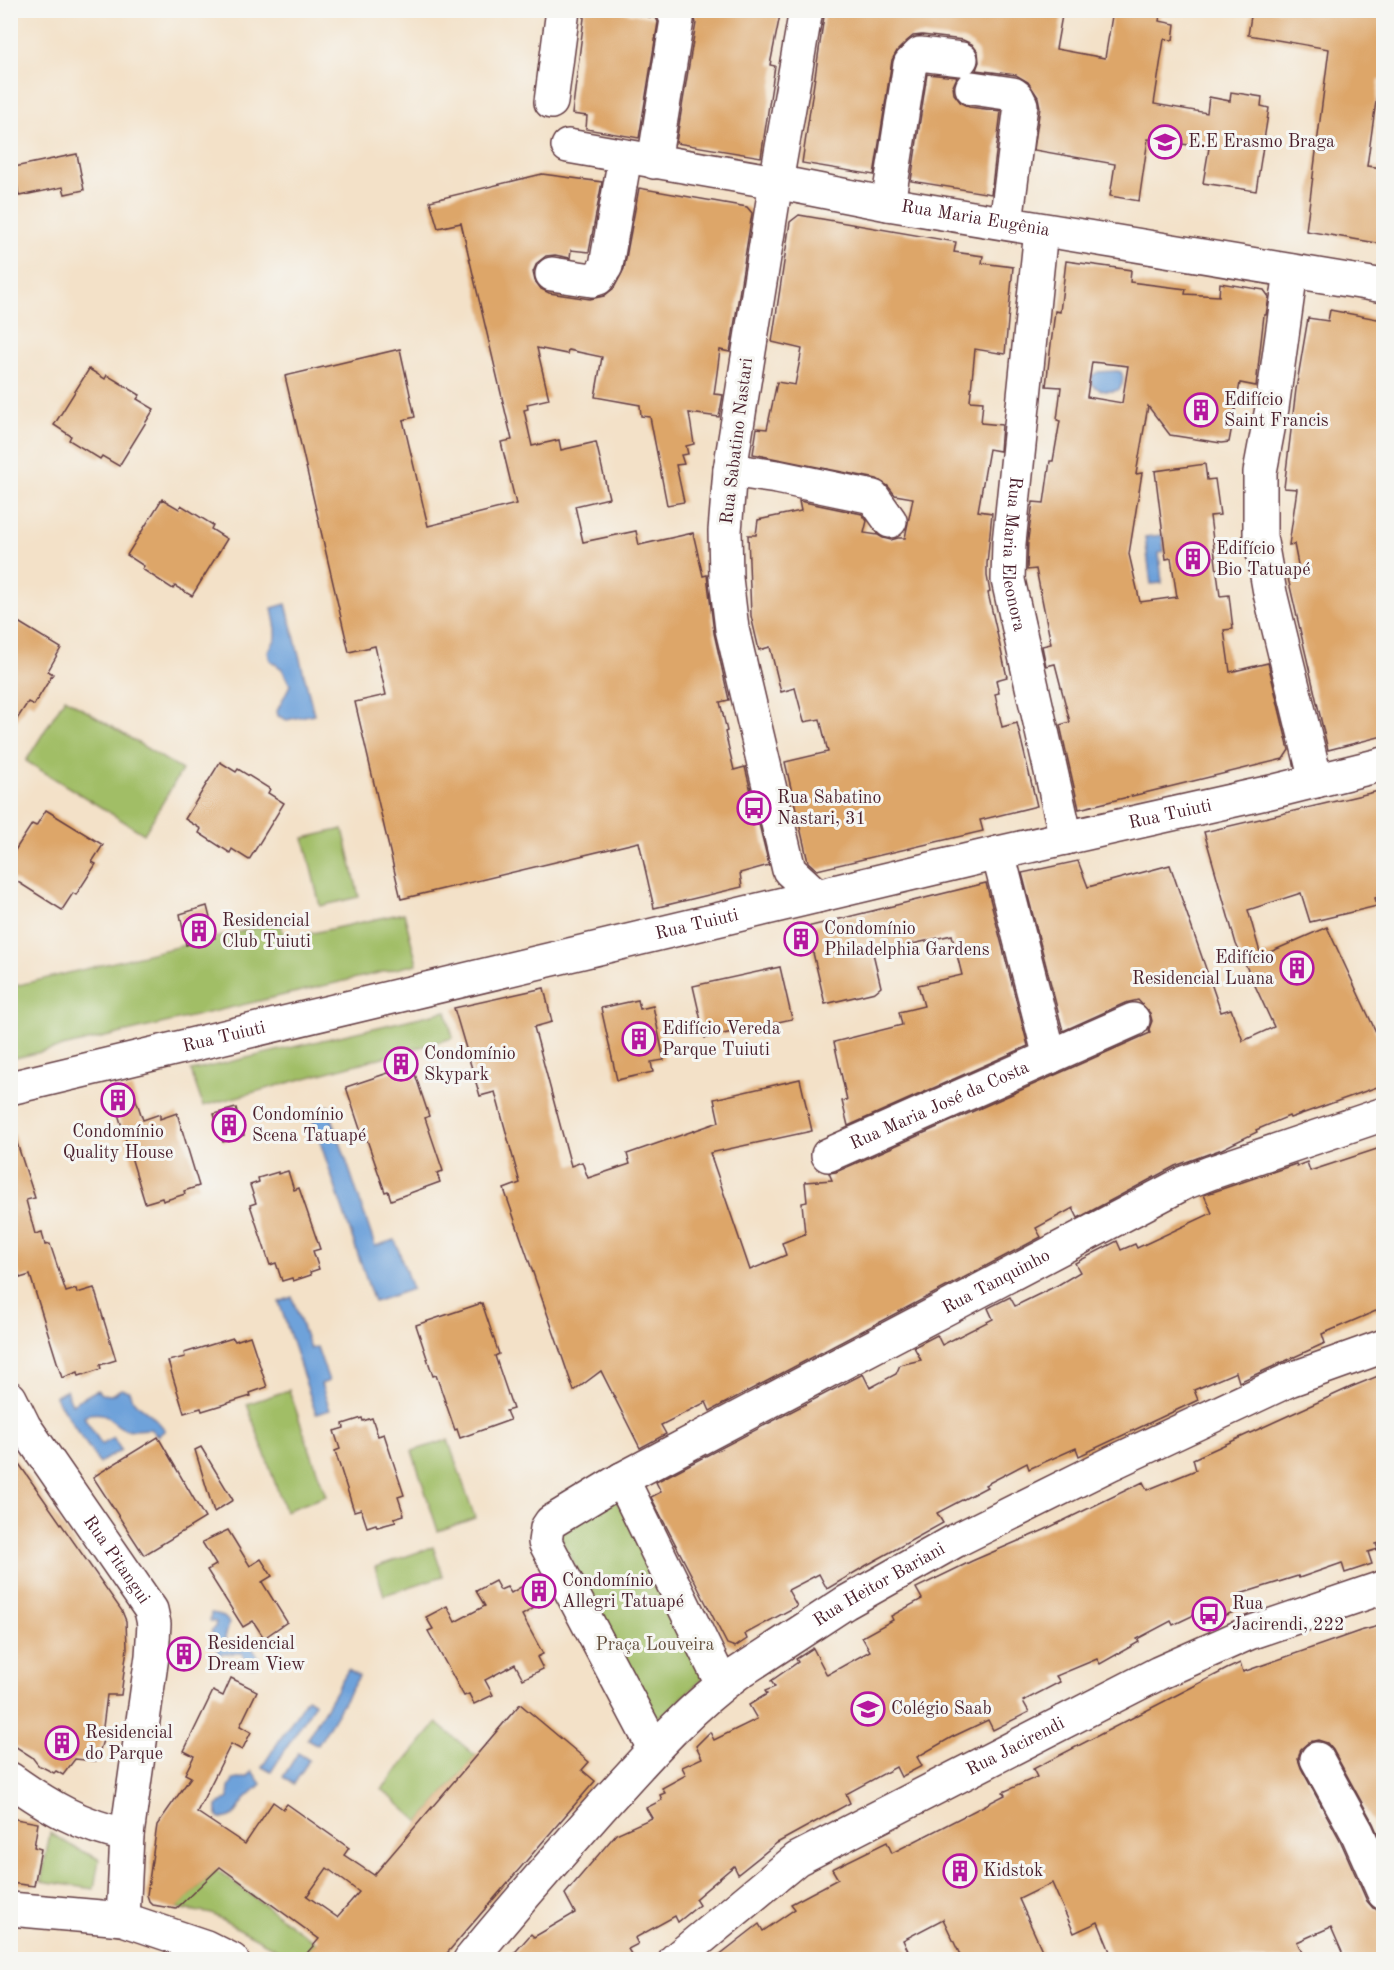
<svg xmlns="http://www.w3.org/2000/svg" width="1394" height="1970" font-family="'Old Standard TT',serif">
  <rect width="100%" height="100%" fill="#f6f6f2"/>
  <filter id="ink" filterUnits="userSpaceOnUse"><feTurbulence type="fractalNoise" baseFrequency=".0167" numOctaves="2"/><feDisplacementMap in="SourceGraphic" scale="12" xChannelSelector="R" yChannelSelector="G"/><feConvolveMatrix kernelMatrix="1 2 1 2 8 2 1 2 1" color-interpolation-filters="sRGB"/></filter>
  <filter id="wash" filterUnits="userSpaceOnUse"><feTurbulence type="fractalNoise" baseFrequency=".008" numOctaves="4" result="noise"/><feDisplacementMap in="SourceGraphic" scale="24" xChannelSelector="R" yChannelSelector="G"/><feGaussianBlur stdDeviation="1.35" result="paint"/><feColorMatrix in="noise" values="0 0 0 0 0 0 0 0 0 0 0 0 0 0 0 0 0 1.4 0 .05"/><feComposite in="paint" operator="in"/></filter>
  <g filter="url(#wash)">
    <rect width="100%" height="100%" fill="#f3e1c8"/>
    <g fill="#a1be66" stroke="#766e48" stroke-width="1.5">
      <polygon points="65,698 182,770 144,834 26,761"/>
      <polygon points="343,829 359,897 320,906 304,838"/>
      <polygon points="404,913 417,964 11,1059 10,987 280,922 285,939"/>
      <polygon points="446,1011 453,1038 203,1106 191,1071"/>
      <polygon points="289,1390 326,1496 285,1511 247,1404"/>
      <polygon points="448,1440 475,1518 438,1531 412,1451"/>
      <polygon points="616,1499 705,1676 658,1721 564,1546 560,1534"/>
      <polygon points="433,1547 443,1576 384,1595 375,1567"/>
      <polygon points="437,1723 476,1756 419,1822 382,1789"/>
      <polygon points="50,1833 75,1848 99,1859 94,1889 41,1881"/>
      <polygon points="217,1870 316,1943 302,1959 294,1959 212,1914 176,1908"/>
    </g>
    <g fill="#6ea2da" stroke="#5c6082" stroke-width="1.5">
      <path d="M 1117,371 L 1121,372 C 1124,377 1123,386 1118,390 C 1109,393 1099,391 1092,384 L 1092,376 L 1098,372 Z"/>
      <polygon points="1162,535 1164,552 1159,553 1162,583 1151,584 1145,537"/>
      <polygon points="286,604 314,714 287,720 278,716 277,711 290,685 282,669 270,660 268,652 276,638 276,629 272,608"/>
      <polygon points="328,1106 375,1246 395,1240 412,1289 374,1302 310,1112"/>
      <polygon points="292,1297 310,1349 317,1347 329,1381 321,1384 330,1410 316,1414 279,1302"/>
      <path d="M 121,1389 L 129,1391 C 132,1404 143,1407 152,1416 C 157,1420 161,1425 165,1430 L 158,1436 L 150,1429 C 143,1429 132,1431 125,1429 C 107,1423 113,1409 85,1415 L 84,1417 L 102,1445 L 113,1437 L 121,1450 L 99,1463 L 55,1397 L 66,1390 L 72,1404 L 97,1390 L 101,1394 L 111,1395 Z"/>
      <path d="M 211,1613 C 219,1614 224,1615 229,1623 L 225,1638 L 227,1642 L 241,1642 L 247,1635 L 251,1638 C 251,1641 251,1644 252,1647 C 256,1656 261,1654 256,1666 L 250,1667 L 245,1662 L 242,1653 L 217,1654 L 220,1646 L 211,1631 L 215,1627 L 216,1622 L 210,1621 Z"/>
      <polygon points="348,1670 359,1676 318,1745 307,1739"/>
      <polygon points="307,1698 315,1703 271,1772 262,1767"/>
      <polygon points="298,1753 309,1760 294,1784 283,1777"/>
      <path d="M 252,1771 L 261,1784 C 256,1789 251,1793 246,1798 C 236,1810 238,1818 220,1819 L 217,1817 L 217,1806 L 228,1798 L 229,1787 L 233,1780 L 248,1777 Z"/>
    </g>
    <g id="blocks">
      <g fill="#dda669" fill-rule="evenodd">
        <polygon points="585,10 608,10 656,18 658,22 639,138 586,129 587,116 572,114"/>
        <polygon points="693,10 781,10 770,65 775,66 761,157 676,143 696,23"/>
        <polygon points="825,10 1063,10 1056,49 1105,58 1113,10 1161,10 1159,21 1175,24 1173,40 1164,39 1154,104 1207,113 1209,97 1230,101 1231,92 1262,97 1261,106 1269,108 1256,191 1203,183 1209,148 1148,139 1139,201 1110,196 1115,164 1034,150 1040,107 1038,97 1028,82 1016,75 976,70 979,62 978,52 972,44 963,40 922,35 913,36 907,41 897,51 892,60 874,175 802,163"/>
        <polygon points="1252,10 1383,10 1383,81 1379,80 1367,166 1383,168 1383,244 1306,231 1329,49 1248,35"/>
        <polygon points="927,74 957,77 953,86 954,94 961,103 969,107 1001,111 991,194 911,181"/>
        <polygon points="77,154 84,190 65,194 63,187 19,196 14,167"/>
        <polygon points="542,174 602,182 589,252 571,250 570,258 555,255 546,256 537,263 533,272 535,281 541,289 549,293 590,299 604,296 614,288 624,269 639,188 747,207 752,213 730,352 720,350 717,373 714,394 723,395 719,417 689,413 694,444 686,446 688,454 681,455 684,464 676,465 684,502 667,505 650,417 641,416 640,405 595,397 602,357 568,350 567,354 537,348 549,399 527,404 528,409 524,410 532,446 559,440 561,450 596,442 609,498 575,506 583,542 636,531 639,545 693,533 703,576 707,575 714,633 729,700 720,702 727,731 725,732 734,770 745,767 769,865 740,873 742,887 654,908 639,842 401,899 355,702 386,695 375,646 349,652 285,376 400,349 415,417 403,420 428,526 516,504 501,442 512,440 461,223 438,228 430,201"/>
        <polygon points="799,215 956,242 954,252 983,256 982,263 1013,267 1005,354 975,349 970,401 983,402 981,423 1002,425 1000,451 989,449 978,511 992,513 987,564 987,576 990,592 988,593 1007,677 996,680 999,693 995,694 1002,727 1017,723 1037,806 980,820 983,831 817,870 808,862 785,762 828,752 820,719 804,722 795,688 781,692 770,647 759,650 751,616 748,535 756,535 758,520 801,511 799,501 862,514 867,521 864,533 878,535 883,538 891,540 898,538 905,538 913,498 895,495 888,486 877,479 753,454 757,428 767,429 777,382 795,385 802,349 772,342 790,222"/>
        <path d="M 1066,261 L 1131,270 L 1130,282 L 1186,289 L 1185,294 L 1219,296 L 1220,283 L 1264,290 L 1269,297 L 1266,315 L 1264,315 L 1256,386 L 1240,383 L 1229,442 L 1221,443 L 1170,435 L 1148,406 L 1136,474 L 1142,473 L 1129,554 L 1140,602 L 1177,597 L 1171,558 L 1166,559 L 1155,471 L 1205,464 L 1207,480 L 1215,479 L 1220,515 L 1210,516 L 1220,596 L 1229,595 L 1233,629 L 1224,630 L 1230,672 L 1268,663 L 1289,750 L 1283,759 L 1079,809 L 1060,725 L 1070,722 L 1055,664 L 1046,666 L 1042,646 L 1051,644 L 1036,569 L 1027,570 L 1028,539 L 1033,502 L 1044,503 L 1050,461 L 1053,461 L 1060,421 L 1057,420 L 1061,387 L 1046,386 L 1055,311 L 1060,312 ZM 1092,362 L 1128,366 L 1122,403 L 1087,397 Z"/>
        <polygon points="1330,310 1383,320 1383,736 1328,750 1288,578 1300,575 1294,544 1289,545 1297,489 1284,488 1296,389 1308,318 1328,321"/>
        <polygon points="89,369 105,379 107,375 140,395 137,399 154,409 119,466 102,456 100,459 69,440 71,436 54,425"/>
        <polygon points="162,499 179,509 181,505 213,525 211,529 227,539 192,596 175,586 173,589 142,569 144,566 127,555"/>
        <polygon points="10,617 61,648 48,671 53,674 34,705 28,702 10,730"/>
        <polygon points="220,762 236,772 238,769 270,789 268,793 284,803 249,860 232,849 230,853 199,833 201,829 185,819"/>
        <polygon points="1383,790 1383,892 1377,894 1378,897 1375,898 1377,906 1310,922 1301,893 1248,910 1261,956 1327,927 1383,1047 1383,1085 1290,1118 1289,1116 1256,1130 1257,1132 1222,1149 1175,1166 1078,1218 1073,1208 1036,1228 1041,1237 710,1411 706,1402 661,1425 666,1434 640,1448 601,1371 574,1391 504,1189 520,1183 495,1092 480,1096 454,1008 544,988 552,1022 534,1027 571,1166 582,1162 588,1178 630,1164 627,1154 719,1122 714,1099 800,1079 812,1131 710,1153 750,1270 786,1255 782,1243 805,1234 802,1203 807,1202 805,1182 832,1180 829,1173 836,1172 1150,1033 1149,1029 1152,1021 1150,1013 1138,1000 1125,1003 1063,1031 1022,873 1078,861 1088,887 1170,865 1221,1012 1231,1009 1243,1041 1274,1027 1236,944 1204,832"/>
        <polygon points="46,810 103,845 92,862 96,864 76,895 73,893 62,910 10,877 10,858 32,824 36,826"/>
        <polygon points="986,883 1028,1046 848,1126 842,1101 847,1100 834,1042 902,1025 899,1012 924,1006 918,985 962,975 952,935 873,953 881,987 875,992 825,1004 807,927"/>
        <polygon points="207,906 215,938 186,945 180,914"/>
        <polygon points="780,967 792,1019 705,1038 693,986"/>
        <polygon points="638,1000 640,1009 653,1006 664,1060 651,1062 653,1072 617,1080 601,1008"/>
        <polygon points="412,1065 429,1116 425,1118 443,1171 437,1173 440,1182 391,1200 388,1191 385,1192 366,1137 363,1138 346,1087"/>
        <polygon points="132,1088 143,1120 160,1114 160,1119 177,1113 199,1186 184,1191 185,1194 163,1201 162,1198 145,1203 112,1094"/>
        <polygon points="236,1108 244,1135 223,1142 214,1114"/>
        <polygon points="10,1134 14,1134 35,1198 26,1200 35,1234 42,1232 45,1245 50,1244 66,1292 76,1289 77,1293 94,1288 116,1360 100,1365 101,1369 79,1376 78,1372 62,1378 30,1275 20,1278 17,1269 10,1270"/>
        <polygon points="1383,1147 1383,1308 1322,1334 1325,1343 1239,1382 1236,1372 1194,1390 1198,1400 1079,1456 1076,1448 1029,1469 1027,1463 985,1485 987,1487 937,1513 943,1523 867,1565 827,1589 819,1574 788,1590 797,1606 745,1634 747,1639 735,1647 727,1644 651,1497 661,1492 656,1482 863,1374 870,1388 896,1374 900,1365 921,1360 914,1347 937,1335 942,1345 993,1319 988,1308 1010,1297 1015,1306 1058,1285 1080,1272 1075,1263 1117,1241 1121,1250 1135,1244 1137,1248 1212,1213 1204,1195 1296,1164 1297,1166 1307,1162 1310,1171"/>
        <polygon points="288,1171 294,1190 299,1188 320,1249 313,1251 319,1269 310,1272 311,1275 293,1281 292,1278 282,1281 276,1263 270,1265 250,1205 256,1203 250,1185 259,1182 258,1178 278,1172 278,1174"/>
        <polygon points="482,1303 499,1354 495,1356 513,1409 506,1411 510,1420 460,1438 457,1429 455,1430 436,1375 433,1376 416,1325"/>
        <polygon points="250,1336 267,1387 250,1393 251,1396 202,1411 201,1408 184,1413 168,1361 185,1357 184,1353 233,1338 235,1341"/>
        <polygon points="1383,1374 1383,1542 1376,1544 1378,1549 1368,1552 1372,1564 1345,1573 1342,1563 1299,1578 1298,1576 1240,1594 1245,1608 1220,1617 1215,1605 1173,1625 1171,1621 1137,1639 1139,1642 1100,1664 1097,1659 1056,1676 1060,1682 1023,1701 1029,1712 993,1730 988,1720 952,1737 917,1757 922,1766 901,1777 896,1767 846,1794 850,1803 777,1843 738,1874 734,1866 695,1899 699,1905 678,1922 675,1916 635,1938 638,1944 628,1949 634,1959 509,1959 531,1934 534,1937 575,1913 565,1894 616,1834 652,1818 646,1808 662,1800 660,1795 665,1793 662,1788 686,1775 682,1767 702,1758 696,1746 710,1732 714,1740 757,1719 749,1705 767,1694 765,1691 775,1687 771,1681 798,1662 796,1659 813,1648 827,1675 870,1651 862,1637 893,1620 891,1616 922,1599 916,1588 972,1561 1044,1530 1143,1482 1147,1490 1196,1470 1193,1459 1351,1387"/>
        <polygon points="362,1418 363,1421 372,1418 378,1436 384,1434 404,1495 398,1497 404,1515 394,1518 396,1522 377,1527 376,1524 367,1527 361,1509 354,1511 335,1451 340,1449 334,1431 344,1428 343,1424"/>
        <polygon points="158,1437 205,1518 144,1555 93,1477"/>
        <polygon points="201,1447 233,1500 214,1512 195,1450"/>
        <polygon points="10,1451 122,1611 126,1621 127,1648 121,1695 107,1695 103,1727 104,1737 99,1753 97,1753 96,1761 75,1759 63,1775 56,1771 54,1773 38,1765 32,1757 10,1743"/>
        <polygon points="228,1530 250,1566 261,1559 272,1576 262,1582 287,1622 264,1638 253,1621 243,1627 207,1570 216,1565 202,1542"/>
        <polygon points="541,1575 553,1597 522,1615 543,1654 537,1657 543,1669 523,1679 515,1664 485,1680 493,1695 474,1704 469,1694 464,1696 428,1631 433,1629 426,1617 447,1606 455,1622 485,1606 476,1591 495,1581 500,1590 507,1587 511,1593"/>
        <polygon points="1383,1625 1383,1846 1373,1823 1333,1750 1327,1743 1318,1740 1309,1742 1301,1749 1298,1759 1301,1768 1340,1840 1367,1901 1373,1908 1383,1911 1383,1959 1345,1959 1331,1927 1297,1942 1305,1959 1113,1959 1098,1922 1074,1933 1052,1883 1019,1899 1046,1959 962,1959 943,1919 903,1940 912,1959 714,1959 759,1924 763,1931 795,1909 791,1904 838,1879 832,1869 887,1842 892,1853 1005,1795 1003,1792 1037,1777 1033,1769 1227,1669 1240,1663 1243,1672 1360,1631"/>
        <path d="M 231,1678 L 257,1691 L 240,1726 L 251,1732 L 242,1750 L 231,1744 L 197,1812 L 245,1844 L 273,1802 L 283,1809 L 287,1804 L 349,1848 L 344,1855 L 374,1875 L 520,1704 L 589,1762 L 582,1770 L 595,1781 L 442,1959 L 302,1959 L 319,1939 L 220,1867 L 176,1909 L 153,1905 L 149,1901 L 147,1895 L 157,1825 L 191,1777 L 185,1774 L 194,1756 L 184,1751 L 213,1691 L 223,1696 ZM 327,1868 L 359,1892 L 337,1917 L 307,1896 Z"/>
        <polygon points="10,1818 38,1823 34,1847 41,1849 34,1886 10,1883"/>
      </g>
    </g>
  </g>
  <g filter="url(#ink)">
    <use href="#blocks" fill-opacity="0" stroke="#633c43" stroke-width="1.5"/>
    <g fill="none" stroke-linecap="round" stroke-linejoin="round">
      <g stroke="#633c43" stroke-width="36">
        <g id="minor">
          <polyline points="806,10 776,182 730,470 725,531 726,578 732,629 789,870 817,896"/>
          <polyline points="972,88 1013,94 1017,97 1021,105 1006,223"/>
          <polyline points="551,102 563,10"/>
          <path id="s1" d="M 568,146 L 776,182 L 888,204 L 1384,286"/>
          <polyline points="654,162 677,20 673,10"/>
          <polyline points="888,204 910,64 920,54 961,59"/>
          <path id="s2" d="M 1041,230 L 1009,543 L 1008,580 L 1066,838"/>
          <polyline points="1291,271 1272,408 1260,472 1260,536 1270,593 1316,781"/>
          <polyline points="552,274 592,280 598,278 606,266 625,157"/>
          <polyline points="730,470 777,477 873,497 890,521"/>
          <polyline points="998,853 1050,1057"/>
          <path id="s3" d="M 10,1088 L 998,853 L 1275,791 L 1384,764"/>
          <path id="s4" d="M 828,1155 L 1133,1020"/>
          <path id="s5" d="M 10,1398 L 24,1426 L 151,1610 L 154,1624 L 152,1656 L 127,1835 L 123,1919"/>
          <path id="s6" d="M 622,1479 L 1184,1183 L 1210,1173 L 1384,1114"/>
          <polyline points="654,1748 545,1542 547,1528 551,1522 622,1479 722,1684"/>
          <polyline points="1317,1759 1357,1832 1384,1893"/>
          <path d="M 10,1779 C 48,1806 81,1826 127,1835"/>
          <polyline points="10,1909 123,1919 206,1947 232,1960"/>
          <path id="s7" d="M 470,1960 C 513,1907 559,1855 604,1804 C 646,1758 687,1710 738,1673 L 845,1603 L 955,1541 L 1112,1463 L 1289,1380 L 1384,1346"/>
          <path id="s8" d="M 675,1960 L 797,1859 L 1159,1673 L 1249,1633 L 1384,1587"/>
        </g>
      </g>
      <use href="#minor" stroke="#fff" stroke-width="33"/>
    </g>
  </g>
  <defs>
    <g id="school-ring" transform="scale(1.725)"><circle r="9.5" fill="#f6f6f2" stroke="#b5179e" stroke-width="1.5"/><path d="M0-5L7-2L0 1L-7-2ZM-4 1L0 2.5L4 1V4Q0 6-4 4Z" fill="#b5179e"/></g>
    <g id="building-ring" transform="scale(1.725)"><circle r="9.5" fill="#f6f6f2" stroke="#b5179e" stroke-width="1.5"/><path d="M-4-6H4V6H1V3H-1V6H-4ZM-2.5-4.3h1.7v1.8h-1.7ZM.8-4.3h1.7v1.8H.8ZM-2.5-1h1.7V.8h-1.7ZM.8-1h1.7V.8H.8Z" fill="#b5179e"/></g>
    <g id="bus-ring" transform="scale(1.725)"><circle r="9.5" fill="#f6f6f2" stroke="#b5179e" stroke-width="1.5"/><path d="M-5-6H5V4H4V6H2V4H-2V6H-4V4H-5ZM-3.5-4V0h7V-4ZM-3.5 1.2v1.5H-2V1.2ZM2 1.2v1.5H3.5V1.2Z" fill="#b5179e"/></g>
  </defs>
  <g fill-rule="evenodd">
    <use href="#school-ring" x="1165" y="142"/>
    <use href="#building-ring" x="1201" y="410"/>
    <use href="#building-ring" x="1193" y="559"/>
    <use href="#bus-ring" x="754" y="808"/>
    <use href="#building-ring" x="199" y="931"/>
    <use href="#building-ring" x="801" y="939"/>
    <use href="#building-ring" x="1297" y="968"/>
    <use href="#building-ring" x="639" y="1039"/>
    <use href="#building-ring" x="401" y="1064"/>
    <use href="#building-ring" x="118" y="1100"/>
    <use href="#building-ring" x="229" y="1125"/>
    <use href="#building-ring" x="539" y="1591"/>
    <use href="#bus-ring" x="1209" y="1614"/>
    <use href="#building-ring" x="184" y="1654"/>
    <use href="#school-ring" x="868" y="1709"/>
    <use href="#building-ring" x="62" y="1743"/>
    <use href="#building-ring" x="960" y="1871"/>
  </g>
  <g text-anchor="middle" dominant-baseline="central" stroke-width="6" stroke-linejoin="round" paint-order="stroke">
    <g font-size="18" fill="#4a1f2b" stroke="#f6f6f2" text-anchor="start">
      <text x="1188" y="142">E.E Erasmo Braga</text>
      <text x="1224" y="400">Edifício<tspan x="1224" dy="21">Saint Francis</tspan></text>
      <text x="1216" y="549">Edifício<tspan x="1216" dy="21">Bio Tatuapé</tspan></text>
      <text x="777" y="798">Rua Sabatino<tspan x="777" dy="21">Nastari, 31</tspan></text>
      <text x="222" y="921">Residencial<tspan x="222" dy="21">Club Tuiuti</tspan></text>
      <text x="824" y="929">Condomínio<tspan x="824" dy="21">Philadelphia Gardens</tspan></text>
      <text x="1274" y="958" text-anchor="end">Edifício<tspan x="1274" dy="21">Residencial Luana</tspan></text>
      <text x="662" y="1029">Edifício Vereda<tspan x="662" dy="21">Parque Tuiuti</tspan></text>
      <text x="424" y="1054">Condomínio<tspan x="424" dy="21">Skypark</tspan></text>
      <text x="252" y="1115">Condomínio<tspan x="252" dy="21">Scena Tatuapé</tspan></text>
      <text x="118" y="1132" text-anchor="middle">Condomínio<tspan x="118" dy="21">Quality House</tspan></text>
      <text x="562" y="1581">Condomínio<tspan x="562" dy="21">Allegri Tatuapé</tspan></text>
      <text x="1232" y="1604">Rua<tspan x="1232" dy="21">Jacirendi, 222</tspan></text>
      <text x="207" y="1644">Residencial<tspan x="207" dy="21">Dream View</tspan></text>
      <text x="891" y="1709">Colégio Saab</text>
      <text x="85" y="1733">Residencial<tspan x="85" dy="21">do Parque</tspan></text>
      <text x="983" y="1871">Kidstok</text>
    </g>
    <g font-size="18" fill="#4a1f2b" stroke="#f6f6f2">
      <text stroke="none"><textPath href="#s1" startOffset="414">Rua Maria Eugênia</textPath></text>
      <text transform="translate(737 441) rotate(-83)">Rua Sabatino Nastari</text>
      <text stroke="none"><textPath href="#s2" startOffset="326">Rua Maria Eleonora</textPath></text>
      <text stroke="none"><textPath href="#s3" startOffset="1192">Rua Tuiuti</textPath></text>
      <text stroke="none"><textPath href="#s3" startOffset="706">Rua Tuiuti</textPath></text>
      <text stroke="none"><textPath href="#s3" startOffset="220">Rua Tuiuti</textPath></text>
      <text stroke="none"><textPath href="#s4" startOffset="122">Rua Maria José da Costa</textPath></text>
      <text stroke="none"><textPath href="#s6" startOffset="423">Rua Tanquinho</textPath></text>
      <text stroke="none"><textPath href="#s5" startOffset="194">Rua Pitangui</textPath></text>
      <text stroke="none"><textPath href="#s7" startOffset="560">Rua Heitor Bariani</textPath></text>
      <text stroke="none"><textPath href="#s8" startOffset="404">Rua Jacirendi</textPath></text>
    </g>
    <g font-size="18" fill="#644f3d" stroke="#f6f6f2">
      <text x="655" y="1645">Praça Louveira</text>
    </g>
  </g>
  <rect width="1394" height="1970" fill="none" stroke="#f6f6f2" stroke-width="36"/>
</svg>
